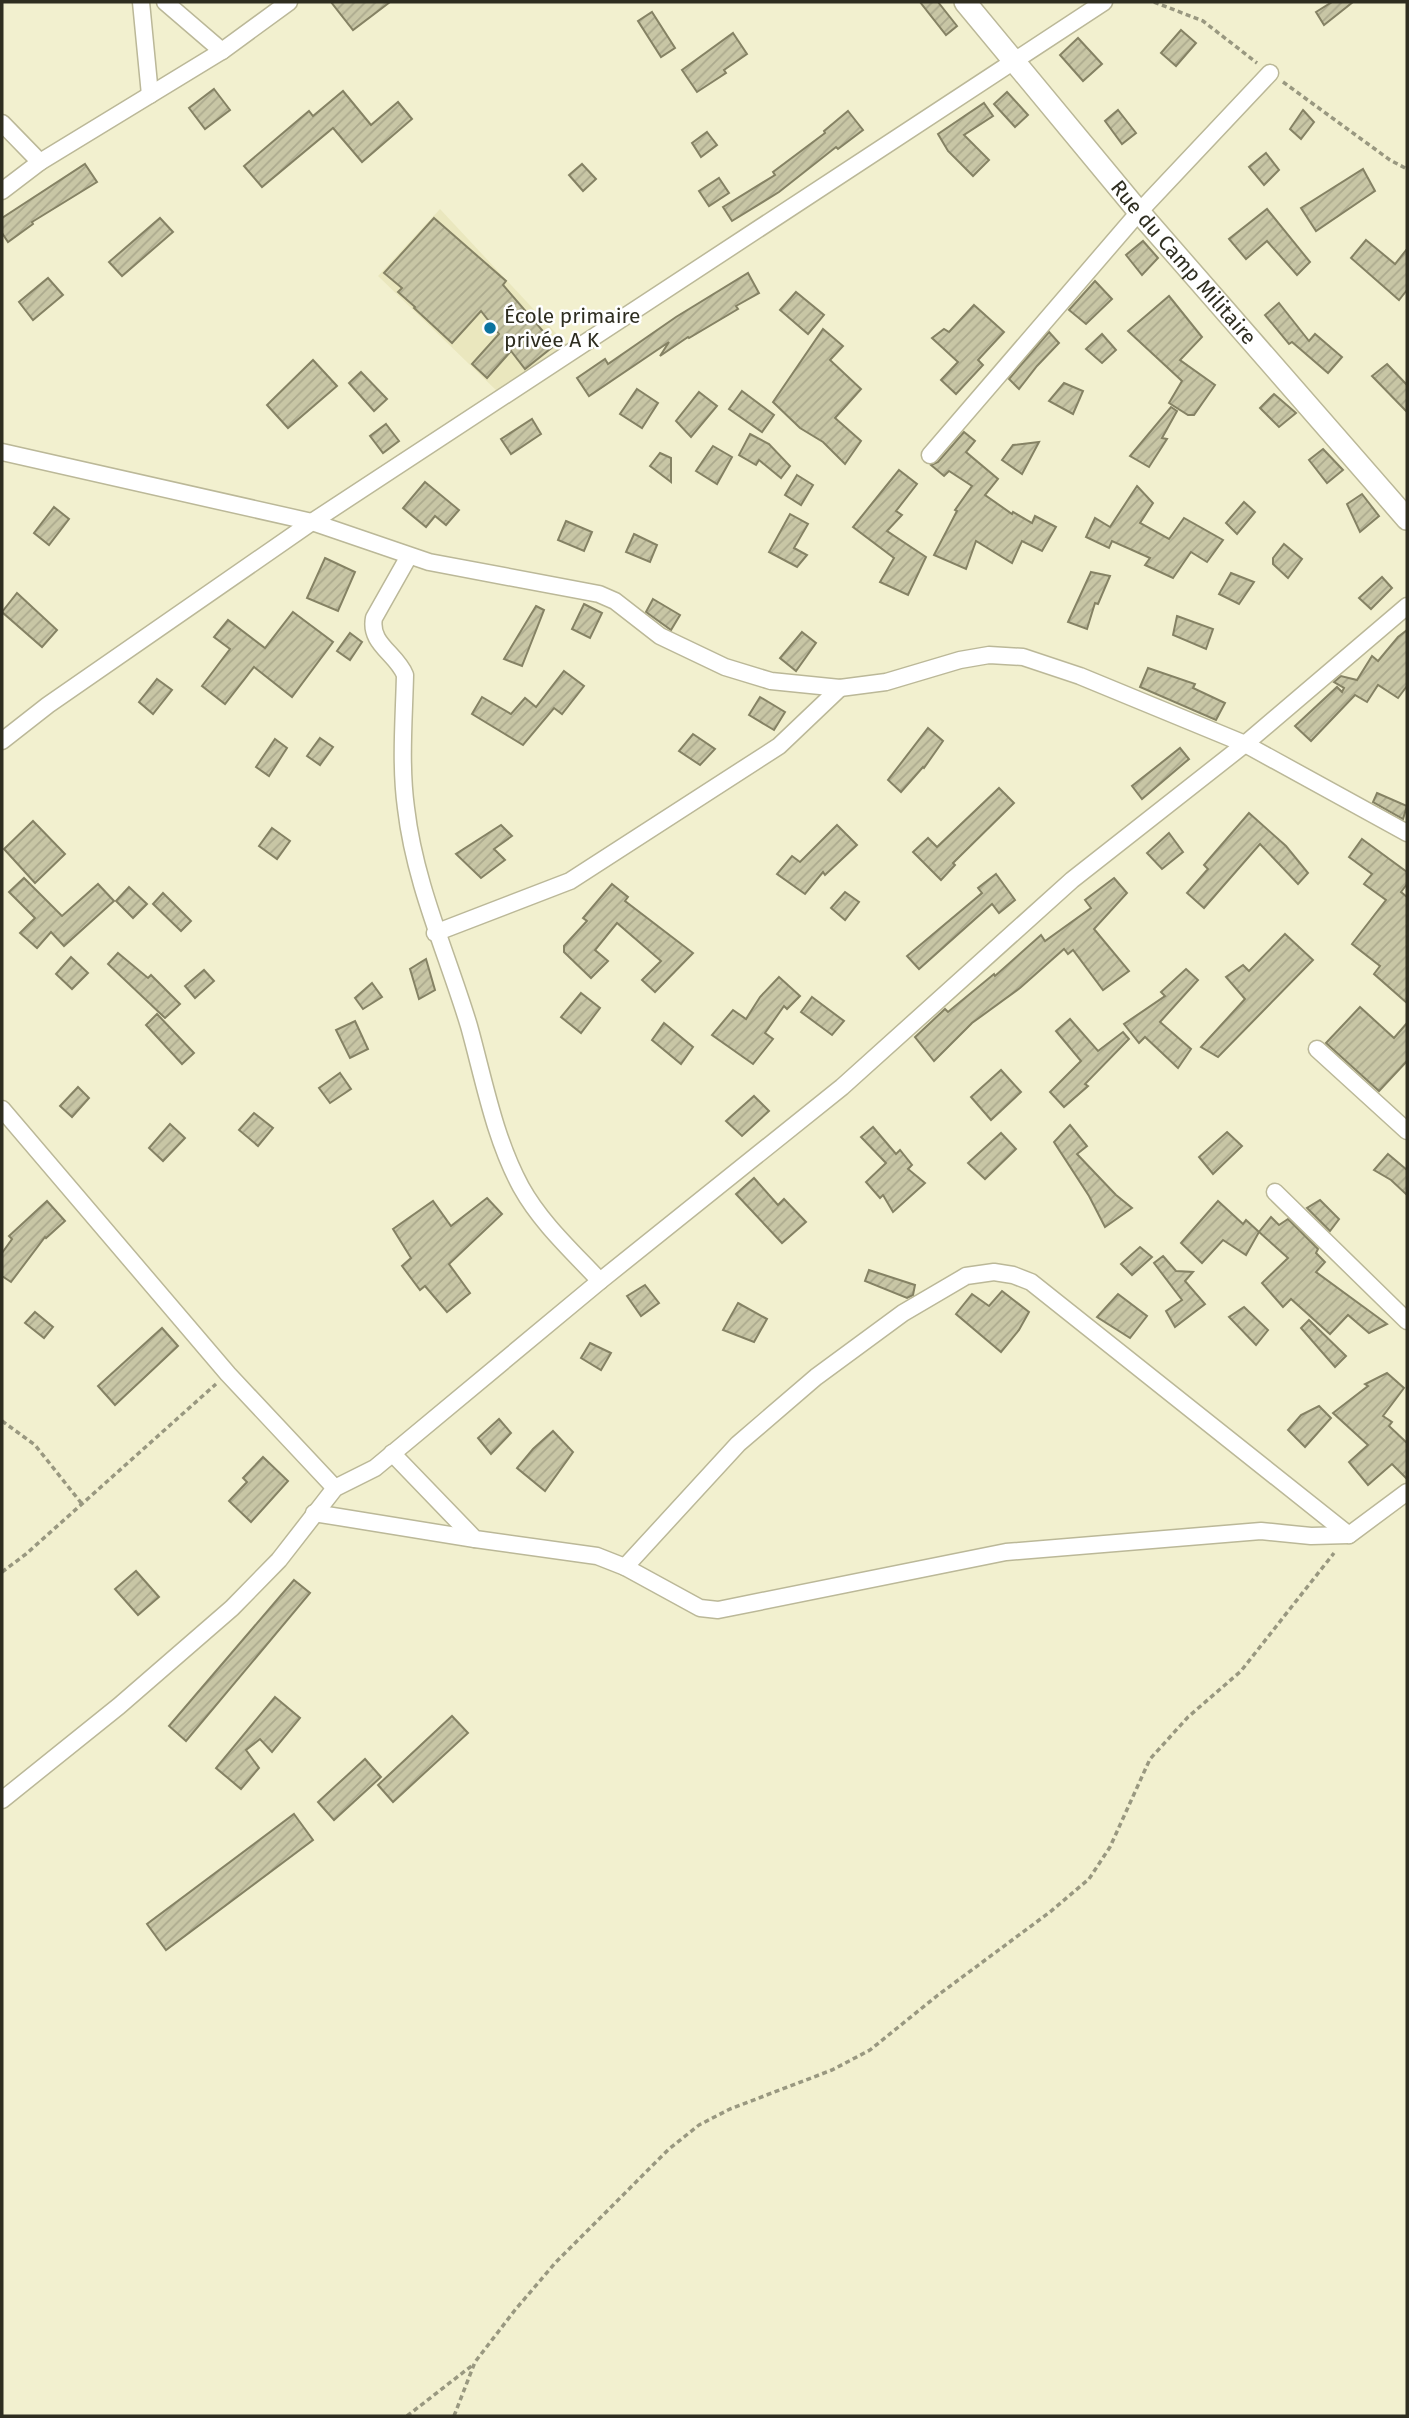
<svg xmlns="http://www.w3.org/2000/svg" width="1409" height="2418" font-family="'Fira Sans',sans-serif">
  <defs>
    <pattern id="building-hatch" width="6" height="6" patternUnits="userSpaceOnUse" patternTransform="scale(1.75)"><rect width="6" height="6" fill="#c8c6a5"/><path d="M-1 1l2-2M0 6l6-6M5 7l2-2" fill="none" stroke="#acaa8e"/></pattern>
  </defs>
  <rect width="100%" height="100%" fill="#f2f0cf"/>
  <polygon fill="#eae7be" points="440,209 566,344 498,392 378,276"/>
  <g fill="url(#building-hatch)" stroke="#858264" stroke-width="2">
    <polygon points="331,2 390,2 353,30"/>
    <polygon points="920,2 938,2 957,26 946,35"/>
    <polygon points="1332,2 1353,2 1324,25 1316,12"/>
    <polygon points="652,12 675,48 661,57 638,21"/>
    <polygon points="1181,30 1196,43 1176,66 1161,53"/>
    <polygon points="733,33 747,54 724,70 726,73 697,92 682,70"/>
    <polygon points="1078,38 1102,64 1083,81 1060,55"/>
    <polygon points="214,89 230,110 205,129 189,108"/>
    <polygon points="343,91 371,125 398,102 412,119 362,162 333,128 262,187 244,166 309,111 313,116"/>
    <polygon points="1007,92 1028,115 1015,127 994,104"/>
    <polygon points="984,103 993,116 964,135 989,160 973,176 948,151 938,134"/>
    <polygon points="1118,110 1136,133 1122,144 1105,121"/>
    <polygon points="1303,110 1314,122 1301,139 1290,129"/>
    <polygon points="848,111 863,130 838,149 836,147 779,192 732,221 723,207 775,175 773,172 825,133 824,131"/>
    <polygon points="707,132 717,145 701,157 692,143"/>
    <polygon points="1266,153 1279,170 1264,185 1249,167"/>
    <polygon points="85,164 97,182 32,222 33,224 8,242 2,233 2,218"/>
    <polygon points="582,164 596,179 583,191 569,175"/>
    <polygon points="1363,169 1375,191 1316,231 1301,208"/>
    <polygon points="719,178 729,193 709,206 699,191"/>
    <polygon points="1267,209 1310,262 1297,275 1267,241 1246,259 1229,239"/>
    <polygon points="160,218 173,232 122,276 109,262"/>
    <polygon points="434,218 506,281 503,285 555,345 525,369 511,351 487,378 472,364 499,334 481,311 452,343 414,308 415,307 398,292 402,288 384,273"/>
    <polygon points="1366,240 1395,264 1407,249 1407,290 1399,300 1351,258"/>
    <polygon points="1143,241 1158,258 1142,275 1126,255"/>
    <polygon points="748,273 759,293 736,306 738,309 689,338 688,337 660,356 669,342 589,396 577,378 605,359 608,364 676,317"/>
    <polygon points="48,278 63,295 33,320 19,302"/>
    <polygon points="1095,281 1112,299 1086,324 1069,310"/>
    <polygon points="796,292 824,315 808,334 780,310"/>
    <polygon points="1169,296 1202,337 1180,360 1215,385 1194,415 1188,415 1169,403 1182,381 1128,331"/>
    <polygon points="1279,303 1309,341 1315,334 1342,357 1328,373 1292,342 1289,344 1265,315"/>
    <polygon points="974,305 1004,332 978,360 983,365 956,394 941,380 958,362 932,338 944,329 949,332"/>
    <polygon points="823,329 843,346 830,360 861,389 835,418 861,441 845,464 823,442 800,428 773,402"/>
    <polygon points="1049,332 1059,343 1037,366 1019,389 1009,379"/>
    <polygon points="1102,334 1116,350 1102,363 1086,349"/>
    <polygon points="313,360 337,386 288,428 267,405"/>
    <polygon points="1387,364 1407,385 1407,412 1372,376"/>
    <polygon points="361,372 387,399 374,411 349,383"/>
    <polygon points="1064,383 1083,391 1073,414 1049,401"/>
    <polygon points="637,389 658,403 642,428 620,414"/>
    <polygon points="742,391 774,415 762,432 729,409"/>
    <polygon points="699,392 717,406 691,437 676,421"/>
    <polygon points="1274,394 1296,413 1279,427 1260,408"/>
    <polygon points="1171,407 1177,411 1162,438 1167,439 1149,467 1130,456"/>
    <polygon points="532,419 541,434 511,454 501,439"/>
    <polygon points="386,424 399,441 383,453 370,436"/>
    <polygon points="964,432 975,441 966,452 998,479 985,495 1012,514 1013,512 1032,523 1035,516 1056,527 1042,551 1022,541 1012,563 976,541 966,569 934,555 957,511 955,510 972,486 949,471 944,476 931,465 938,462"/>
    <polygon points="750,434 769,444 790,466 781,478 759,460 756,465 739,455"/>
    <polygon points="1039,442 1022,474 1002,460 1013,445"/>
    <polygon points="713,446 732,457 717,484 696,471"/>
    <polygon points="1323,449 1343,470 1327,483 1309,460"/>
    <polygon points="660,453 671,458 671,482 650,466"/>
    <polygon points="899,470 917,484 896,511 902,515 887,531 926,557 908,595 880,582 894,558 853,527"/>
    <polygon points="797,475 813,485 801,505 785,495"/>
    <polygon points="425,482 459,510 446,525 435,516 426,527 403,508"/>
    <polygon points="1137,486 1153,503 1140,523 1169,539 1184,518 1223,540 1207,562 1191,552 1173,578 1145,565 1150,558 1112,541 1109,548 1086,537 1095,518 1110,527"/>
    <polygon points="1362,494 1379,516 1360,532 1347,504"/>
    <polygon points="1244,502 1255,512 1237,534 1226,523"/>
    <polygon points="54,507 69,519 49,545 34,533"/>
    <polygon points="790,514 808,524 794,548 807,555 797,567 769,552"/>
    <polygon points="566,521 592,532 584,551 558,540"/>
    <polygon points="634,534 657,545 650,562 626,552"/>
    <polygon points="1284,544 1302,559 1288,578 1273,564 1273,558"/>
    <polygon points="325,558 355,572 338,611 307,598"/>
    <polygon points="1091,572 1110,576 1098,604 1095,603 1087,629 1068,622"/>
    <polygon points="1231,573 1254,582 1239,604 1219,594"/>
    <polygon points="1382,577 1392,588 1371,609 1359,598"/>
    <polygon points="17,593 57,630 42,647 2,612"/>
    <polygon points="653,599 680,615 671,630 646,612"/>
    <polygon points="584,604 602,613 590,638 572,629"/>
    <polygon points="536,606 544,610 522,666 504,659"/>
    <polygon points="293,612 333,642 292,697 254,667 225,704 202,686 230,649 214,637 228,620 265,648"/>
    <polygon points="1177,616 1213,629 1206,649 1173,635"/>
    <polygon points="1407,630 1407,686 1398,698 1378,685 1367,702 1355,695 1311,741 1295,726 1337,687 1342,692 1344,688 1334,682 1341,676 1357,680 1372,656 1378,661 1398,637"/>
    <polygon points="802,632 816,643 796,671 780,658"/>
    <polygon points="350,633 362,642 350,660 337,651"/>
    <polygon points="1148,668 1195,684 1193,688 1225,703 1216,720 1140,687"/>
    <polygon points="564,671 584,686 562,714 554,708 523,745 472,714 482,697 511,714 525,698 536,707"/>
    <polygon points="157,679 172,690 153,714 139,702"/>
    <polygon points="760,697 785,712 774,730 749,715"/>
    <polygon points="928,728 943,741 924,768 923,767 901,792 888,780"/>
    <polygon points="693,734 715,749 700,765 679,751"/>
    <polygon points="320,738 333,747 320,765 307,756"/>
    <polygon points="275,739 287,748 269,776 256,767"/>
    <polygon points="1180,748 1189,759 1142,799 1132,786"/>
    <polygon points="999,788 1014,803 953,863 955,865 941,880 913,852 928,838 937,847"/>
    <polygon points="1377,793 1407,806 1403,819 1373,802"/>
    <polygon points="1249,813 1286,846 1308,873 1298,884 1260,844 1204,908 1187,893 1208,869 1204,865"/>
    <polygon points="33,821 65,854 35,883 4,849"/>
    <polygon points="501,825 512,836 494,849 505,860 481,878 456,854"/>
    <polygon points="837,825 857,845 825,875 823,872 805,894 777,874 792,856 800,862"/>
    <polygon points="272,828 290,841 277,859 259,846"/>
    <polygon points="1169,833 1183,852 1162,869 1147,853"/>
    <polygon points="1362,839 1407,872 1407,884 1401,892 1407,897 1407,1003 1374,974 1380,966 1352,944 1386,900 1364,884 1372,874 1349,857"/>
    <polygon points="996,874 1015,900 999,913 992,904 919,969 907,956 982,893 978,888"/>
    <polygon points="24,878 62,916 98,884 114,901 64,946 51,932 37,948 20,933 35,918 9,892"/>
    <polygon points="1114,878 1127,893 1094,929 1129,971 1103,990 1073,950 1068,954 1064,949 1020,988 972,1023 934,1061 915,1037 945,1009 948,1012 994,974 995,976 1041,935 1045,941 1091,908 1085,900"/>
    <polygon points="612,884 628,897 625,901 693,953 655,992 642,980 661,961 617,923 595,950 608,961 591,978 564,952 564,946 587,921 583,918"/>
    <polygon points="129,887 147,904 133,918 116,901"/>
    <polygon points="845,892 859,902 845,920 831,908"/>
    <polygon points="163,893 191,921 181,931 153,904"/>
    <polygon points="1285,934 1313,960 1218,1057 1201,1047 1245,999 1226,977 1243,965 1249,971"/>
    <polygon points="118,953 148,978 151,975 180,1004 165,1018 108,964"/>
    <polygon points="71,957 88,973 72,989 56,974"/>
    <polygon points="426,959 435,990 419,999 410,969"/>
    <polygon points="1186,969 1198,980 1160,1022 1191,1049 1178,1068 1145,1037 1139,1043 1124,1024 1165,996 1161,992"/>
    <polygon points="204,970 214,981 195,998 185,986"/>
    <polygon points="779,977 800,996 787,1009 784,1006 765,1033 773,1039 753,1064 712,1035 733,1010 746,1019 760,997"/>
    <polygon points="372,983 382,997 363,1009 355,998"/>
    <polygon points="581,993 600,1008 581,1033 561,1017"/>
    <polygon points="812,997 844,1021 832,1035 801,1012"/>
    <polygon points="1360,1007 1394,1038 1407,1023 1407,1061 1379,1091 1326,1043"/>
    <polygon points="157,1014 194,1053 182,1064 146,1025"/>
    <polygon points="1070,1019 1098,1051 1123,1032 1129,1039 1085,1084 1088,1086 1064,1107 1050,1092 1081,1061 1056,1031"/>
    <polygon points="355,1021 368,1049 350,1058 336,1030"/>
    <polygon points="664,1023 693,1047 681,1064 652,1040"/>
    <polygon points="1001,1070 1021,1092 991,1120 971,1097"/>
    <polygon points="340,1073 351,1089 330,1103 319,1088"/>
    <polygon points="78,1087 89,1098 72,1117 60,1106"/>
    <polygon points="754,1096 769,1111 742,1136 726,1121"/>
    <polygon points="254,1113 273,1128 258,1146 239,1130"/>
    <polygon points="170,1124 185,1138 163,1161 149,1148"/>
    <polygon points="1070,1125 1087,1146 1077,1154 1116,1195 1132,1208 1105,1227 1089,1196 1054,1142"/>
    <polygon points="873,1127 896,1154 900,1150 912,1165 908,1169 925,1183 893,1212 883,1195 880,1198 866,1182 886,1163 861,1137"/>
    <polygon points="1227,1132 1242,1146 1213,1174 1199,1157"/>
    <polygon points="1001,1133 1016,1149 985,1179 968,1163"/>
    <polygon points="1388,1154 1407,1170 1407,1195 1391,1180 1374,1170"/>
    <polygon points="754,1178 778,1205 784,1199 806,1222 782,1243 736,1194"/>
    <polygon points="487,1198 502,1214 449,1264 470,1293 447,1312 425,1286 420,1290 402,1266 411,1258 393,1229 433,1201 451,1226"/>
    <polygon points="1320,1200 1339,1219 1330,1231 1307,1208"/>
    <polygon points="47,1201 65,1221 46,1238 45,1237 11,1282 2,1276 2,1253 12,1239 9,1236"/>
    <polygon points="1218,1201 1243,1224 1246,1220 1259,1232 1246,1255 1223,1240 1202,1263 1181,1243"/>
    <polygon points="1271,1217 1279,1225 1288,1219 1318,1249 1316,1253 1325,1262 1316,1272 1387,1324 1369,1333 1348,1315 1330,1334 1291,1299 1283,1307 1262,1283 1288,1258 1259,1232"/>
    <polygon points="1140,1247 1152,1257 1132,1275 1121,1264"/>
    <polygon points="1163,1256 1176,1271 1193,1272 1185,1281 1205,1304 1175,1327 1166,1311 1182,1300 1154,1263"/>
    <polygon points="869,1270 915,1285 913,1295 907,1298 865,1281"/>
    <polygon points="645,1285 659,1303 641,1316 627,1296"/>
    <polygon points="1002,1291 1029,1312 1019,1330 1001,1352 956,1314 972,1294 989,1306"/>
    <polygon points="1118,1294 1147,1316 1130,1338 1097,1317"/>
    <polygon points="738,1303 767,1319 754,1342 723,1330"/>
    <polygon points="1244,1307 1268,1330 1256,1345 1229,1317"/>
    <polygon points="35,1312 53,1327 44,1338 25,1323"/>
    <polygon points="1309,1320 1346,1356 1335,1367 1301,1328"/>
    <polygon points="162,1328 178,1346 115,1405 98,1386"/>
    <polygon points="590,1343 611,1353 601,1370 581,1358"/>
    <polygon points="1387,1373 1404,1388 1383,1416 1392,1422 1389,1426 1407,1443 1407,1479 1392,1464 1368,1485 1349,1462 1368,1445 1333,1413 1368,1386 1365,1384"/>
    <polygon points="1319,1406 1331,1418 1305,1447 1288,1430 1301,1415"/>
    <polygon points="499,1419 511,1433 491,1454 478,1438"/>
    <polygon points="553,1431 573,1452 545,1491 517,1468 533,1449"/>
    <polygon points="263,1457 288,1481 251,1522 229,1501 247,1482 243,1478"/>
    <polygon points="136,1571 159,1597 138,1615 115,1589"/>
    <polygon points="294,1580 310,1593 186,1741 169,1726"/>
    <polygon points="275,1697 300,1718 272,1752 260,1739 246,1750 259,1768 241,1789 216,1768"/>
    <polygon points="452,1716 468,1733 393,1802 378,1785"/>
    <polygon points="365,1759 381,1777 334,1820 318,1802"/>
    <polygon points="294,1814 313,1840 166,1950 147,1924"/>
  </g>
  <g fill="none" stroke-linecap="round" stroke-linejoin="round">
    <g stroke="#bbb898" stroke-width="19">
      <g id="minor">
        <polyline points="141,2 150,95"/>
        <polyline points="165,2 222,51"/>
        <polyline points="2,123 40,162"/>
        <polyline points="2,191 40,162 222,51 289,2"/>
        <polyline points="2,452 312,522 429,562 599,594 615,601 660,636 725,667 771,681 840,688 886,682 960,660 989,655 1023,657 1080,676 1245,744 1407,833"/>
        <polyline points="930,455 1139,212 1270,73"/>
        <path d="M 409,556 L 374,618 C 369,644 396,653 405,675 C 404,719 400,764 406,808 C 415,885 447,953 469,1026 C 484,1080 494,1137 521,1187 C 541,1223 572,1251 600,1281"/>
        <polyline points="2,741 48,705 312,522 1104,2"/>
        <polyline points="435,933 570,881 779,746 840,688"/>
        <polyline points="1317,1049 1407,1131"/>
        <polyline points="2,1109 228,1374 335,1488"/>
        <polyline points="1275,1192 1407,1321"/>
        <polyline points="392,1453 475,1539 597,1556 625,1567 700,1608 718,1610 1006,1552 1261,1531 1311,1536 1349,1535"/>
        <polyline points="314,1513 475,1539"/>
        <polyline points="625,1567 738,1444 816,1377 903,1313 966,1276 994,1272 1013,1275 1031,1282 1349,1535 1407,1492"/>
        <polyline points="2,1800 119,1706 232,1608 279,1560 335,1488 375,1468 600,1281 842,1087 1072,880 1245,744 1407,606"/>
      </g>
    </g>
    <g stroke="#bbb898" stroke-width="24">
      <g id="tertiary">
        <path id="s1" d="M 965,2 L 1139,212 L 1407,519"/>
      </g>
    </g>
    <g stroke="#999880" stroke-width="3.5" stroke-dasharray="5 3.5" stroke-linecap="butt">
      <polyline points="1154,2 1203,21 1257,63"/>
      <polyline points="1283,82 1390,160 1407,169"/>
      <polyline points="2,1421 35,1445 82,1504"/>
      <polyline points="2,1572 26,1554 216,1384"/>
      <polyline points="407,2416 474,2364"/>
      <polyline points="454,2416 475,2362 515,2310 556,2262 669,2149 699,2125 730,2109 832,2070 870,2050 938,1995 1050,1912 1089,1879 1110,1847 1150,1759 1188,1717 1241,1671 1334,1553"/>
    </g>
    <use href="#minor" stroke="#fff" stroke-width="16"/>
    <use href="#tertiary" stroke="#fff" stroke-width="21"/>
  </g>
  <circle fill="#0b739f" stroke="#fff" stroke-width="2.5" cx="490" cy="328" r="7"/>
  <g text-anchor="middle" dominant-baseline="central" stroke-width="5" stroke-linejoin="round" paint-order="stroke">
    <g font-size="21" fill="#2e2d20" stroke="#fff">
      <text stroke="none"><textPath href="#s1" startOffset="340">Rue du Camp Militaire</textPath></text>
    </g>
    <g font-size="21" fill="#2e2d20" stroke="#fff" text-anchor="start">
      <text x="504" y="316">École primaire<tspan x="504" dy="24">privée A K</tspan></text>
    </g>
  </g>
  <rect width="1409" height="2418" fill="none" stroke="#2e2d20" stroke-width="7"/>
</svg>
